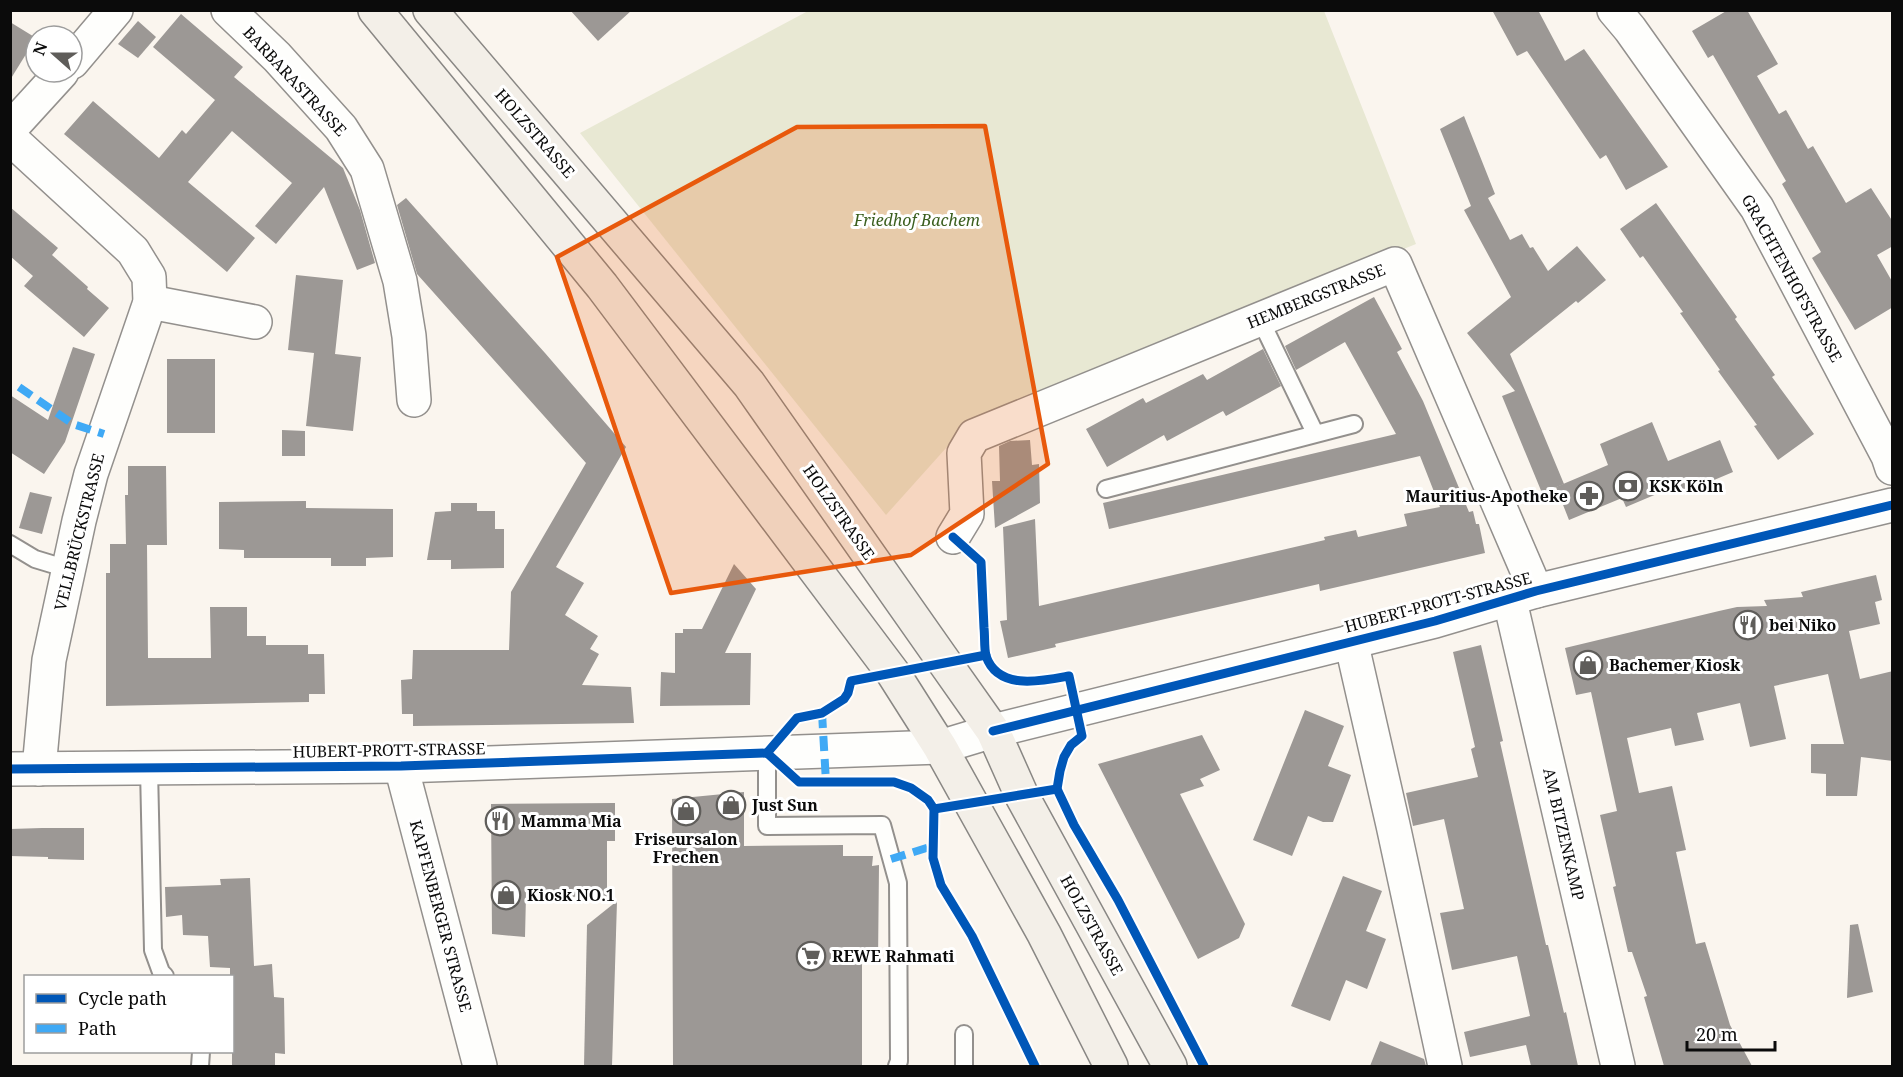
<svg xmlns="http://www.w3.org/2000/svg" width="1903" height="1077" font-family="'Noto Serif',serif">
  <rect width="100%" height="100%" fill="#faf5ee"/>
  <polygon fill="#e8e8d3" points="808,11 1324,11 1416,244 980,419 964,428 886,515 580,133"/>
  <g fill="#9c9895">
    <polygon points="570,10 632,10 598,41"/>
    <polygon points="1492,10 1538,10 1565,61 1584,49 1668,167 1626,190 1606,155 1600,159 1527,51 1517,56"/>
    <polygon points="1728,10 1747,10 1778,64 1757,76 1779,114 1786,110 1808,149 1813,146 1846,203 1871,188 1893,222 1893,246 1877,255 1893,283 1893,307 1855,330 1812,258 1821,252 1782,184 1786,181 1713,55 1708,58 1692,31"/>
    <polygon points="181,14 243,67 234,77 343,168 360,210 375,263 357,270 324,187 276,244 255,226 292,183 232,131 188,182 255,238 227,272 64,134 93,101 159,158 182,130 186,134 215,100 153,47"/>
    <polygon points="138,21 156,37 138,58 118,44"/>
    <polygon points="10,22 36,38 10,80"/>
    <polygon points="1464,116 1495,194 1488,198 1510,240 1522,234 1530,248 1533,247 1548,271 1577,246 1606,280 1578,303 1576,301 1510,354 1564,484 1542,493 1502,396 1515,391 1467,333 1511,297 1464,210 1471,206 1440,129"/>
    <polygon points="406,198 545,353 626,447 556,567 584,583 565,615 598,636 590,649 599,654 582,685 631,687 634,723 413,726 413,714 402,714 401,680 412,679 413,650 509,650 511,592 586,463 417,274 397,205"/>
    <polygon points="1656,203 1737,317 1735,319 1775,375 1772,377 1814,434 1778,460 1754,426 1757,425 1718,371 1720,370 1680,313 1683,312 1643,256 1640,258 1620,229"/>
    <polygon points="10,207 58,248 52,255 88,287 87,289 109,308 84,337 24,286 33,276 10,256"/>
    <polygon points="296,275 343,280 335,354 361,357 353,431 306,426 314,353 288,350"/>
    <polygon points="1374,297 1402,349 1397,352 1423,401 1469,512 1473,511 1476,524 1479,524 1485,553 1320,591 1319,584 1055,644 1056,647 1008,658 1000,621 1007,620 1003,527 1035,519 1039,606 1325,540 1324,537 1356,530 1358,537 1407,526 1404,514 1440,507 1420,456 1109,529 1103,503 1396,434 1345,342 1296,370 1285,346"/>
    <polygon points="73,347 95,354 65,442 44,474 10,452 10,395 48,420"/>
    <polygon points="1263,349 1281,386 1226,416 1223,411 1167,441 1164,435 1107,467 1086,429 1143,398 1146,403 1203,374 1207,380"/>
    <rect x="167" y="359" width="48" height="74"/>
    <polygon points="1652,422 1668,461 1720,440 1733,472 1681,494 1678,485 1626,507 1622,498 1569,520 1556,487 1608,465 1600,444"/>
    <polygon points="282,430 305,431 305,456 282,456"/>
    <polygon points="1030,440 1032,465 1039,464 1040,503 995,528 992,481 1000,481 999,446 1010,441"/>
    <polygon points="128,466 166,466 167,545 147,545 148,658 211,658 210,607 247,607 247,636 266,636 266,645 308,645 308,654 324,654 325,694 309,694 309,702 106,706 106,573 110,573 110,544 126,544 125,495 128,495"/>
    <polygon points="30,492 52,497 42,534 19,528"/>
    <polygon points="306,501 306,508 393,509 393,557 366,558 366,566 331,566 331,558 244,558 244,550 219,549 219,502"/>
    <polygon points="451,503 477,503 477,511 495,511 495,529 504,529 504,568 451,569 451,560 427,560 435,512 451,511"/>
    <polygon points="734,564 756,589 725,653 751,653 750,705 660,706 661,672 675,673 675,633 683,633 683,629 702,629"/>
    <polygon points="1876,575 1882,600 1875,602 1880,624 1849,631 1860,679 1893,671 1893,761 1861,757 1857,796 1826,796 1826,774 1811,773 1811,744 1844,744 1828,674 1774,686 1786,739 1750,747 1740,703 1697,713 1704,740 1675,746 1671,728 1627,738 1639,793 1672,786 1686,850 1676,852 1696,944 1705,942 1730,1025 1752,1066 1664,1066 1644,997 1647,996 1632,952 1628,952 1613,887 1616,886 1600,815 1617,811 1591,692 1576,695 1565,648 1719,611 1737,607 1767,606 1764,600 1803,597 1801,592"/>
    <polygon points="1481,645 1503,741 1500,742 1546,945 1548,945 1564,1013 1566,1012 1578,1066 1531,1066 1526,1045 1470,1057 1464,1032 1530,1016 1517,956 1452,970 1440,913 1464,909 1444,819 1413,826 1406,793 1478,777 1471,749 1475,747 1453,652"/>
    <polygon points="1305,710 1344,726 1328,766 1351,775 1333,822 1323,822 1308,816 1292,856 1253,840"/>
    <polygon points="1202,735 1220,770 1200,779 1204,786 1180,794 1245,924 1239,938 1198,959 1098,764"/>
    <polygon points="744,792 744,846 843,845 843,856 873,856 872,866 879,865 878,962 862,963 862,1066 673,1066 672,799"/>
    <polygon points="615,803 615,841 607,841 607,898 526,895 525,937 492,934 491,804"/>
    <polygon points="42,828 84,828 84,860 48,859 48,857 10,856 10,829"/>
    <polygon points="1343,876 1382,891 1366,931 1386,939 1367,989 1346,980 1330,1021 1291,1006"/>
    <polygon points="250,878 254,966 272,964 274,997 284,998 285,1054 275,1053 275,1066 232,1066 232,976 230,976 230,968 210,967 208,936 183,935 182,915 166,917 165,887 221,885 220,879"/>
    <polygon points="617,901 612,1066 584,1066 587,925"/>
    <polygon points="1858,924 1873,992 1847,998 1850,925"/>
    <polygon points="1380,1041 1424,1059 1426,1066 1370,1066"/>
  </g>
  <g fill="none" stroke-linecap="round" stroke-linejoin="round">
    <g stroke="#93908d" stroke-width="20">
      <g id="service">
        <polyline points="1260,319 1315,433"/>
        <polyline points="1106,489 1354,424"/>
        <polyline points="10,544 35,559 68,569"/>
        <polyline points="767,753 767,826 882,825 898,883 899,1061 897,1066"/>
        <polyline points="149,769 153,950 161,972 165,976"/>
        <polyline points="964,1034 964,1066"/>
        <polyline points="200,1066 201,1052"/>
      </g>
    </g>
    <g stroke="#93908d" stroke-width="36">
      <g id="minor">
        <polyline points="228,10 277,57 341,128 367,169 400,281 409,336 414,400"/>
        <polyline points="1614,10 1630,29 1757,208 1888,456 1892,468"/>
        <polyline points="72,62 116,10"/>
        <polyline points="10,129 62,72"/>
        <polyline points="10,138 133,251 149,277 150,302 91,474 79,521 49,660 39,769"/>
        <polyline points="150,302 255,322"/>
        <polyline points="953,537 967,514 964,453 974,436 1395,264 1536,591"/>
        <polyline points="1510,601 1618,1066"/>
        <polyline points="1351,641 1393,825 1445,1066"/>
        <polyline points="401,766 480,1066"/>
      </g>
    </g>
    <g stroke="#93908d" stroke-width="36">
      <polyline id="tertiary" points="10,769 401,766 940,747 993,731 1435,621 1536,591 1892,505"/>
    </g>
    <g stroke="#898784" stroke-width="36">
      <g id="secondary">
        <polyline points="375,10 602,286 893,673 940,747 1044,934 1111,1066"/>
        <polyline points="430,10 749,384 945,663 993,731 1022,796 1170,1066"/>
      </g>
    </g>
    <use href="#service" stroke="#fefefc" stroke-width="16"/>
    <use href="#minor" stroke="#fefefc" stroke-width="33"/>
    <use href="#tertiary" stroke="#fefefc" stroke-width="33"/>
    <use href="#secondary" stroke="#f3efe8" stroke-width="33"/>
    <g stroke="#3fa9f5" stroke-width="8" stroke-dasharray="15 8" stroke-linecap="butt">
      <polyline points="19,387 73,424 104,434"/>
      <polyline points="822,713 826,782"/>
      <polyline points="891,859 933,846"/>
    </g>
    <g stroke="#fff" stroke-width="13">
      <g id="cycleway">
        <path d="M 953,537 L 981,562 C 982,584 983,606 984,628 C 985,637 984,648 986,656 C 998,691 1042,681 1069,676 L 1082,736 L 1071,745 L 1064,757 L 1060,771 L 1057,789 L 1074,825 L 1118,900 L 1204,1066"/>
        <polyline points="993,731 1435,621 1536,591 1892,505"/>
        <polyline points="767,753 799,782 894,782 911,788 928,800 934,809 933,858 941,885 972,936 1035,1066"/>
        <polyline points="767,753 797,718 822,713 844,699 848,693 851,681 986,655"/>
        <polyline points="10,769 401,766 767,753"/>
        <polyline points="934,809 1057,789"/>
      </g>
    </g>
    <use href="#cycleway" stroke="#0057b8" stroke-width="9"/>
  </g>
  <path fill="#e8590c" fill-opacity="0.2" stroke="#e8590c" stroke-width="4.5" stroke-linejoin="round" d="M 985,126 L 1048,464 L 911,555 L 671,593 L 557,257 L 797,127 Z"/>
  <defs>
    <g id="bank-ring" transform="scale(1.5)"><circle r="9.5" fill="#fff" stroke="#5f5d5a" stroke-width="1.5"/><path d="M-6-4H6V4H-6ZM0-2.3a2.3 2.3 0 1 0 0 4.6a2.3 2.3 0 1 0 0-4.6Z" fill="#5f5d5a"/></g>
    <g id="pharmacy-ring" transform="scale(1.5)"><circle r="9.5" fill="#fff" stroke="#5f5d5a" stroke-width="1.5"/><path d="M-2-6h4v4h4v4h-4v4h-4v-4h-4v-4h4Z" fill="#5f5d5a"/></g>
    <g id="restaurant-ring" transform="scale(1.5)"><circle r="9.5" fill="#fff" stroke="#5f5d5a" stroke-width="1.5"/><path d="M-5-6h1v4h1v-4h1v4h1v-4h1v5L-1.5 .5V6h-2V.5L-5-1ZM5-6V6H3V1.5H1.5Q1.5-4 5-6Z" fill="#5f5d5a"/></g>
    <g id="shop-ring" transform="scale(1.5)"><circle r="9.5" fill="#fff" stroke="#5f5d5a" stroke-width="1.5"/><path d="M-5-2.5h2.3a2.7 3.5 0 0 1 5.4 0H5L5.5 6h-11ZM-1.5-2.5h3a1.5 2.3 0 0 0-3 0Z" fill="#5f5d5a"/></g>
    <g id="supermarket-ring" transform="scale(1.5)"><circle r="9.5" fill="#fff" stroke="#5f5d5a" stroke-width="1.5"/><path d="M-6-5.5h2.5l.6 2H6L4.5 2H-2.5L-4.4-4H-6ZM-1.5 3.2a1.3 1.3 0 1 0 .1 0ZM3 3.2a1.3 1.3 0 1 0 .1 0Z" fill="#5f5d5a"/></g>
  </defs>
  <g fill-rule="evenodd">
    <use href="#bank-ring" x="1628" y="486"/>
    <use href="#pharmacy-ring" x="1589" y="496"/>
    <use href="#restaurant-ring" x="1748" y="625"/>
    <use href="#shop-ring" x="1588" y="665"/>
    <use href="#shop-ring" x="731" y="805"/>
    <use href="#shop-ring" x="686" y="811"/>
    <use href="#restaurant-ring" x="500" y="821"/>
    <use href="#shop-ring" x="506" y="895"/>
    <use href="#supermarket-ring" x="811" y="956"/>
  </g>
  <g text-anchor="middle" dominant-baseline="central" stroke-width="6" stroke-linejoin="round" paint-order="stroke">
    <g font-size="16" fill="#0b0b0b" stroke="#fff">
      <text transform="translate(295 81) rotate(47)">BARBARASTRASSE</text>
      <text transform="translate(535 133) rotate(49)">HOLZSTRASSE</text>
      <text transform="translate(1792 278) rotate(61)">GRACHTENHOFSTRASSE</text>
      <text transform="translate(1316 296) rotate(-22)">HEMBERGSTRASSE</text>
      <text transform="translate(839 512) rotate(55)">HOLZSTRASSE</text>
      <text transform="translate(79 532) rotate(-76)">VELLBRÜCKSTRASSE</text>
      <text transform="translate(1438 602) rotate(-15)">HUBERT-PROTT-STRASSE</text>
      <text transform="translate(389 750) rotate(-1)">HUBERT-PROTT-STRASSE</text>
      <text transform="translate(1564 834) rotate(77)">AM BITZENKAMP</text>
      <text transform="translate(441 916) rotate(75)">KAPFENBERGER STRASSE</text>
      <text transform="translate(1092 925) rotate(61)">HOLZSTRASSE</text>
    </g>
    <g font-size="16" font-style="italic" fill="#3b5f1f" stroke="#fff">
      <text x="917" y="220">Friedhof Bachem</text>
    </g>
    <g font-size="16" font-weight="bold" fill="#0b0b0b" stroke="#fff" text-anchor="start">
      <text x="1649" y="486">KSK Köln</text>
      <text x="1568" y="496" text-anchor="end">Mauritius-Apotheke</text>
      <text x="1769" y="625">bei Niko</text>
      <text x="1609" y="665">Bachemer Kiosk</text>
      <text x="752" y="805">Just Sun</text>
      <text x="521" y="821">Mamma Mia</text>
      <text x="686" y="839" text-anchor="middle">Friseursalon<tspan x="686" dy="18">Frechen</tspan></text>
      <text x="527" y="895">Kiosk NO.1</text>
      <text x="832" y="956">REWE Rahmati</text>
    </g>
  </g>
  <rect width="1903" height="1077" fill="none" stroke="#0b0b0b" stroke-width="24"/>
  <rect x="24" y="975" width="210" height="78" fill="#ffffff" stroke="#9d9d9d" stroke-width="1.5"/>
  <rect x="36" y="994" width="30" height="9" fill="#0057b8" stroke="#9d9d9d" stroke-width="1.5"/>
  <text x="78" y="1005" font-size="18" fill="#0b0b0b">Cycle path</text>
  <rect x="36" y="1024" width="30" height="9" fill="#3fa9f5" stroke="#9d9d9d" stroke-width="1.5"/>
  <text x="78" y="1035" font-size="18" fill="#0b0b0b">Path</text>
  <g transform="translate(54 54) rotate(291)"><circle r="28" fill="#ffffff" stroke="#9d9d9d" stroke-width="1.5"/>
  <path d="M0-4.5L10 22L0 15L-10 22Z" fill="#5f5d5a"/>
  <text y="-9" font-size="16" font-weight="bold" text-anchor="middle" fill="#0b0b0b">N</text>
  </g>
  <path d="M1687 1041v9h88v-9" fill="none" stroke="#0b0b0b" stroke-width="3"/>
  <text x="1696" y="1041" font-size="18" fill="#0b0b0b" stroke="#ffffff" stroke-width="4.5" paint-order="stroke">20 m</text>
</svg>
